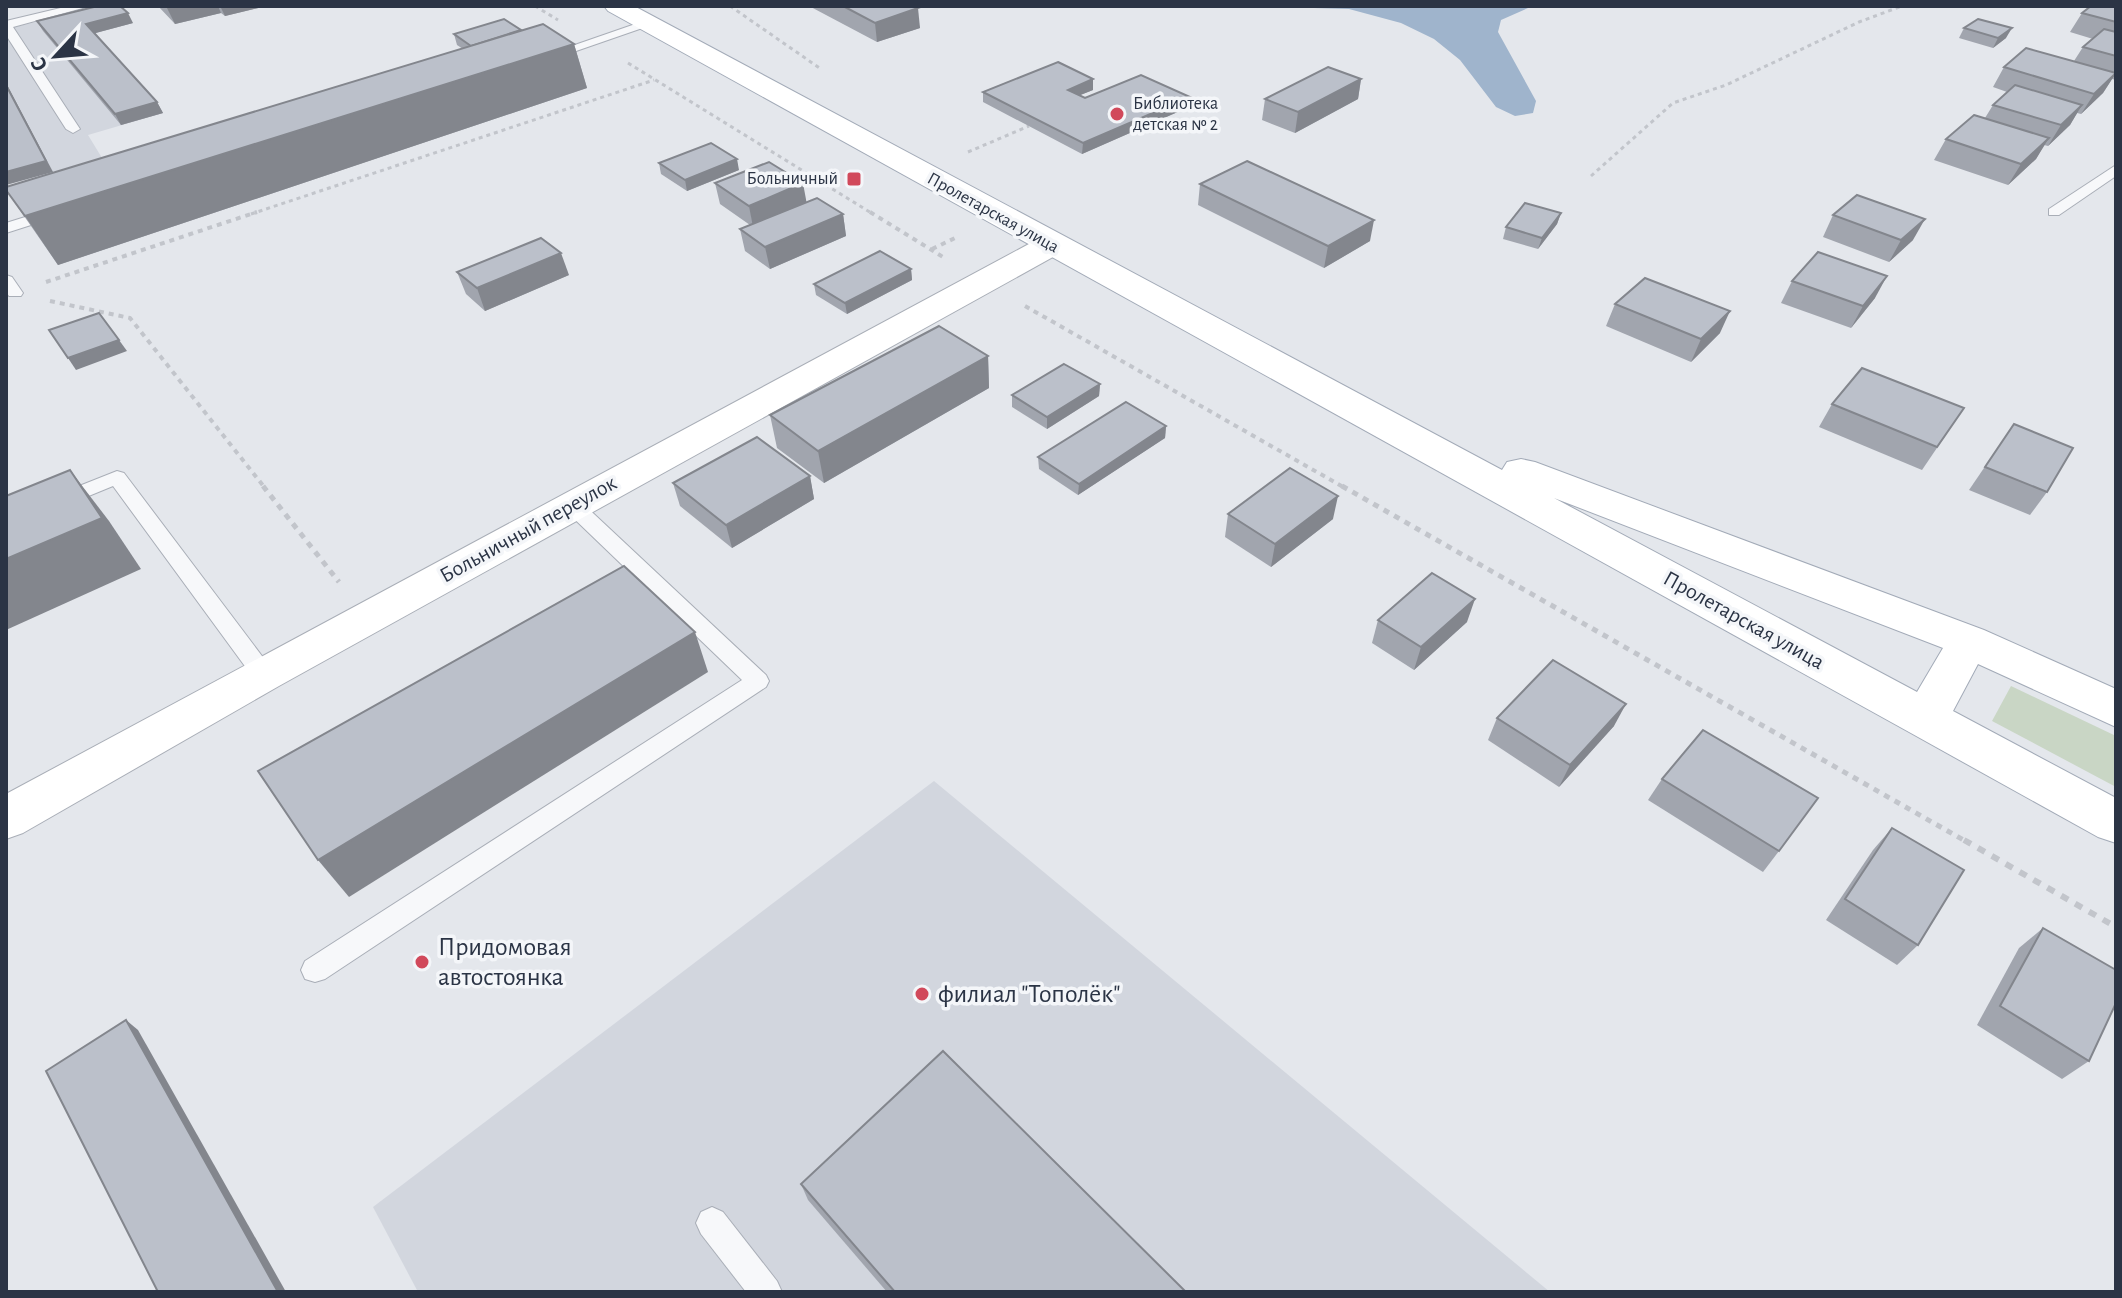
<svg xmlns="http://www.w3.org/2000/svg" width="2122" height="1298" font-family="'Alegreya Sans',sans-serif">
  <rect width="100%" height="100%" fill="#e4e7ec"/>
  <g fill="#d2d6de">
    <polygon points="106,6 133,23 92,34 163,113 88,135 102,158 6,185 6,29"/>
    <polygon points="934,781 1550,1292 418,1292 373,1207"/>
  </g>
  <polygon fill="#c9d6c5" points="2011,686 2116,736 2116,787 1992,721"/>
  <polygon fill="#9fb4cc" points="1245,6 1568,6 1528,8 1501,20 1498,32 1536,101 1533,113 1515,116 1496,107 1460,60 1434,39 1401,23 1349,9"/>
  <g fill="none" stroke-linecap="round" stroke-linejoin="round">
    <g stroke="#a9aeb7" stroke-width="2">
      <g id="lane">
        <polygon points="69,6 90,6 13,27 80,129 73,133 66,129 6,35 6,21"/>
        <polygon points="644,21 654,24 553,59 543,56"/>
        <polygon points="2116,165 2116,176 2059,215 2049,215 2049,209"/>
        <polygon points="54,208 59,210 59,216 6,233 6,223"/>
        <polygon points="6,275 12,277 23,293 21,296 9,296 6,292"/>
        <polygon points="117,471 124,473 271,668 274,674 271,680 263,682 255,680 113,486 6,530 6,515"/>
        <polygon points="572,498 579,500 766,675 769,681 766,687 325,979 315,982 305,979 301,970 305,961 742,680 565,510 562,505 565,500"/>
        <polygon points="712,1207 723,1212 777,1281 782,1292 746,1292 701,1234 696,1223 701,1212"/>
      </g>
    </g>
    <g stroke="#a9aeb7" stroke-width="2">
      <polygon id="secondary" points="1051,236 1062,238 1067,245 1062,252 279,686 23,833 6,839 6,794 1040,238"/>
    </g>
    <g stroke="#a3abb8" stroke-width="2">
      <path id="primary" d="M 604,6 L 634,6 L 1502,470 L 1507,462 L 1521,459 L 1535,462 L 1984,630 L 2116,689 L 2116,727 L 1978,664 L 1953,711 L 2116,798 L 2116,843 L 2098,837 L 1909,732 L 608,11 ZM 1554,498 L 1943,648 L 1917,692 Z"/>
    </g>
    <g stroke="#c2c5cb" stroke-width="3" stroke-dasharray="4 4" stroke-linecap="butt">
      <polyline points="535,6 558,20"/>
      <polyline points="730,6 821,69"/>
      <polyline points="628,63 873,214"/>
      <polyline points="968,152 1029,126"/>
      <polyline points="1591,176 1673,103 1726,85 1859,22 1902,6"/>
      <polyline points="251,214 654,80"/>
    </g>
    <g stroke="#c2c5cb" stroke-width="4" stroke-dasharray="5 5" stroke-linecap="butt">
      <polyline points="870,212 943,257"/>
      <polyline points="932,249 955,238"/>
      <polyline points="46,282 257,212"/>
      <polyline points="50,301 130,318 265,488"/>
      <polyline points="1025,306 1345,488"/>
    </g>
    <g stroke="#c2c5cb" stroke-width="5" stroke-dasharray="6 6" stroke-linecap="butt">
      <polyline points="263,486 339,582"/>
      <polyline points="1342,486 1967,842"/>
    </g>
    <polyline stroke="#c2c5cb" stroke-width="6" stroke-dasharray="8 8" stroke-linecap="butt" points="1964,840 2116,927"/>
    <use href="#lane" fill="#f7f8fa" fill-rule="evenodd"/>
    <use href="#secondary" fill="#fff" fill-rule="evenodd"/>
    <use href="#primary" fill="#fff" fill-rule="evenodd"/>
  </g>
  <g fill="#a1a5ae">
    <polygon points="158,6 267,6 225,16 221,13 175,24"/>
    <polygon points="809,6 913,6 920,28 877,42"/>
    <polygon points="2116,6 2116,80 2112,79 2103,93 2081,114 2077,113 2070,125 2048,146 2044,145 2036,159 2008,185 1934,160 1946,139 1985,118 1993,105 2007,92 1993,87 2004,67 2074,61 2083,47 2093,39 2070,32 2082,13"/>
    <polygon points="37,21 133,23 95,33 157,102 163,113 121,125 43,31"/>
    <polygon points="1964,28 2006,38 1993,48 1959,38"/>
    <polygon points="454,34 574,44 587,88 58,265 6,190 463,49 457,45"/>
    <polygon points="1361,79 1358,99 1295,133 1262,120 1265,99"/>
    <polygon points="1093,90 1080,95 1085,98 1190,97 1189,107 1082,154 983,102 983,92"/>
    <polygon points="659,163 739,170 687,191 661,174"/>
    <polygon points="715,183 806,202 843,214 846,236 770,269 745,251 740,229 750,225 720,204"/>
    <polygon points="1200,184 1370,241 1324,268 1198,205"/>
    <polygon points="1561,213 1557,224 1538,249 1503,239 1506,227"/>
    <polygon points="1833,215 1913,240 1889,262 1823,237"/>
    <polygon points="911,269 912,280 847,314 816,295 814,284"/>
    <polygon points="457,272 569,275 485,311 466,294"/>
    <polygon points="1792,281 1875,298 1851,328 1781,303"/>
    <polygon points="1615,304 1720,333 1691,362 1606,326"/>
    <polygon points="988,356 989,388 824,483 777,448 770,415"/>
    <polygon points="1100,384 1099,396 1047,429 1012,407 1012,395"/>
    <polygon points="1832,404 1964,408 1922,470 1819,427"/>
    <polygon points="2014,424 2047,492 2030,515 1969,490"/>
    <polygon points="1166,426 1165,438 1078,495 1039,469 1038,457"/>
    <polygon points="810,476 814,499 732,548 680,506 673,483"/>
    <polygon points="1228,514 1333,519 1271,567 1225,537"/>
    <polygon points="1378,620 1467,622 1414,670 1372,643"/>
    <polygon points="1497,718 1614,726 1559,787 1488,740"/>
    <polygon points="1662,779 1779,851 1763,872 1648,800"/>
    <polygon points="1892,828 1918,945 1897,965 1826,920 1873,850"/>
    <polygon points="2043,928 2089,1061 2062,1079 1977,1025 2019,948"/>
    <polygon points="801,1184 1186,1292 887,1292 808,1200"/>
  </g>
  <g fill="#83868d">
    <polygon points="166,6 218,6 221,13 175,24"/>
    <polygon points="220,6 267,6 225,16"/>
    <polygon points="918,8 920,28 877,42 875,23"/>
    <polygon points="128,13 133,23 92,34 86,24"/>
    <polygon points="2012,28 2006,38 1993,48 1998,38"/>
    <polygon points="574,44 587,88 58,265 25,216"/>
    <polygon points="2116,73 2103,93 2081,114 2094,94"/>
    <polygon points="1093,79 1093,90 1068,100 1068,90"/>
    <polygon points="1361,79 1358,99 1295,133 1298,112"/>
    <polygon points="6,83 53,172 6,185"/>
    <polygon points="1190,97 1189,107 1082,154 1083,143"/>
    <polygon points="157,102 163,113 121,125 115,114"/>
    <polygon points="2082,105 2070,125 2048,146 2061,125"/>
    <polygon points="2049,138 2036,159 2008,185 2021,164"/>
    <polygon points="737,159 739,170 687,191 685,180"/>
    <polygon points="803,183 807,205 753,227 749,206"/>
    <polygon points="1561,213 1557,224 1538,249 1542,238"/>
    <polygon points="843,214 846,236 770,269 765,247"/>
    <polygon points="1925,219 1913,240 1889,262 1901,240"/>
    <polygon points="1374,220 1370,241 1324,268 1328,246"/>
    <polygon points="561,253 569,275 485,311 477,288"/>
    <polygon points="911,269 912,280 847,314 845,303"/>
    <polygon points="1887,276 1875,298 1851,328 1863,306"/>
    <polygon points="1730,311 1720,333 1691,362 1701,339"/>
    <polygon points="119,340 127,351 76,370 68,358"/>
    <polygon points="988,356 989,388 824,483 818,451"/>
    <polygon points="1100,384 1099,396 1047,429 1047,417"/>
    <polygon points="1166,426 1165,438 1078,495 1079,484"/>
    <polygon points="70,470 109,521 141,569 6,630 6,559"/>
    <polygon points="810,476 814,499 732,548 726,525"/>
    <polygon points="1338,496 1333,519 1271,567 1275,544"/>
    <polygon points="1475,599 1467,622 1414,670 1421,647"/>
    <polygon points="695,632 708,672 349,897 318,860"/>
    <polygon points="1626,704 1614,726 1559,787 1570,765"/>
    <polygon points="126,1020 138,1030 286,1292 278,1292"/>
  </g>
  <g fill="#bbc0ca" stroke="#83868d" stroke-width="2">
    <polygon points="98,6 120,6 128,13 86,24 157,102 115,114 37,21"/>
    <polygon points="843,6 913,6 918,8 875,23"/>
    <polygon points="2091,6 2116,6 2116,22 2082,13"/>
    <polygon points="504,19 521,30 471,46 454,34"/>
    <polygon points="1978,19 2012,28 1998,38 1964,28"/>
    <polygon points="543,24 574,44 25,216 6,190 6,187"/>
    <polygon points="2104,29 2116,32 2116,56 2083,47"/>
    <polygon points="2026,48 2116,73 2094,94 2004,67"/>
    <polygon points="1058,62 1093,79 1068,90 1085,98 1141,75 1190,97 1083,143 983,92"/>
    <polygon points="1328,67 1361,79 1298,112 1265,99"/>
    <polygon points="6,85 46,161 6,172"/>
    <polygon points="2015,85 2082,105 2061,125 1993,105"/>
    <polygon points="1974,115 2049,138 2021,164 1946,139"/>
    <polygon points="711,143 737,159 685,180 659,163"/>
    <polygon points="1247,161 1374,220 1328,246 1200,184"/>
    <polygon points="769,162 803,183 749,206 715,183"/>
    <polygon points="1857,195 1925,219 1901,240 1833,215"/>
    <polygon points="817,198 843,214 765,247 740,229"/>
    <polygon points="1525,203 1561,213 1542,238 1506,227"/>
    <polygon points="541,238 561,253 477,288 457,272"/>
    <polygon points="880,251 911,269 845,303 814,284"/>
    <polygon points="1818,252 1887,276 1863,306 1792,281"/>
    <polygon points="1645,278 1730,311 1701,339 1615,304"/>
    <polygon points="99,313 119,340 68,358 49,330"/>
    <polygon points="939,326 988,356 818,451 770,415"/>
    <polygon points="1064,364 1100,384 1047,417 1012,395"/>
    <polygon points="1862,368 1964,408 1937,447 1832,404"/>
    <polygon points="1126,402 1166,426 1079,484 1038,457"/>
    <polygon points="2014,424 2073,448 2047,492 1985,467"/>
    <polygon points="757,437 810,476 726,525 673,483"/>
    <polygon points="1290,468 1338,496 1275,544 1228,514"/>
    <polygon points="70,470 102,518 6,559 6,496"/>
    <polygon points="624,566 695,632 318,860 258,771"/>
    <polygon points="1432,573 1475,599 1421,647 1378,620"/>
    <polygon points="1553,660 1626,704 1570,765 1497,718"/>
    <polygon points="1703,730 1818,798 1779,851 1662,779"/>
    <polygon points="1892,828 1964,870 1918,945 1845,899"/>
    <polygon points="2043,928 2116,970 2116,1003 2089,1061 2000,1006"/>
    <polygon points="126,1020 278,1292 158,1292 46,1071"/>
    <polygon points="943,1051 1186,1292 895,1292 801,1184"/>
  </g>
  <g fill="#d1495b" stroke="#f4f6f9" stroke-width="3">
    <circle cx="1117" cy="114" r="8"/>
    <rect x="846" y="171" width="16" height="16" rx="4"/>
    <circle cx="422" cy="962" r="8"/>
    <circle cx="922" cy="994" r="8"/>
  </g>
  <g text-anchor="middle" dominant-baseline="central" stroke-width="7" stroke-linejoin="round" paint-order="stroke">
    <g font-size="18" fill="#2b3445" stroke="#f4f6f9" text-anchor="start">
      <text x="1133" y="104">Библиотека<tspan x="1133" dy="21">детская № 2</tspan></text>
      <text x="838" y="179" text-anchor="end">Больничный</text>
    </g>
    <g font-size="18" fill="#2b3445" stroke="#f4f6f9">
      <text transform="translate(993 213) rotate(29)">Пролетарская улица</text>
    </g>
    <g font-size="22" fill="#2b3445" stroke="#f4f6f9">
      <text transform="translate(528 529) rotate(-29)">Больничный переулок</text>
      <text transform="translate(1744 620) rotate(29)">Пролетарская улица</text>
    </g>
    <g font-size="26" fill="#2b3445" stroke="#f4f6f9" text-anchor="start">
      <text x="438" y="947">Придомовая<tspan x="438" dy="30">автостоянка</tspan></text>
      <text x="938" y="994">филиал "Тополёк"</text>
    </g>
  </g>
  <rect width="2122" height="1298" fill="none" stroke="#2b3445" stroke-width="16"/>
  <g transform="translate(56 56) rotate(244)" stroke="#f4f6f9" stroke-width="6" paint-order="stroke">
  <path d="M0-6L14 30L0 20L-14 30Z" fill="#2b3445"/>
  <text y="-12" font-size="22" font-weight="bold" text-anchor="middle" fill="#2b3445">С</text>
  </g>
</svg>
